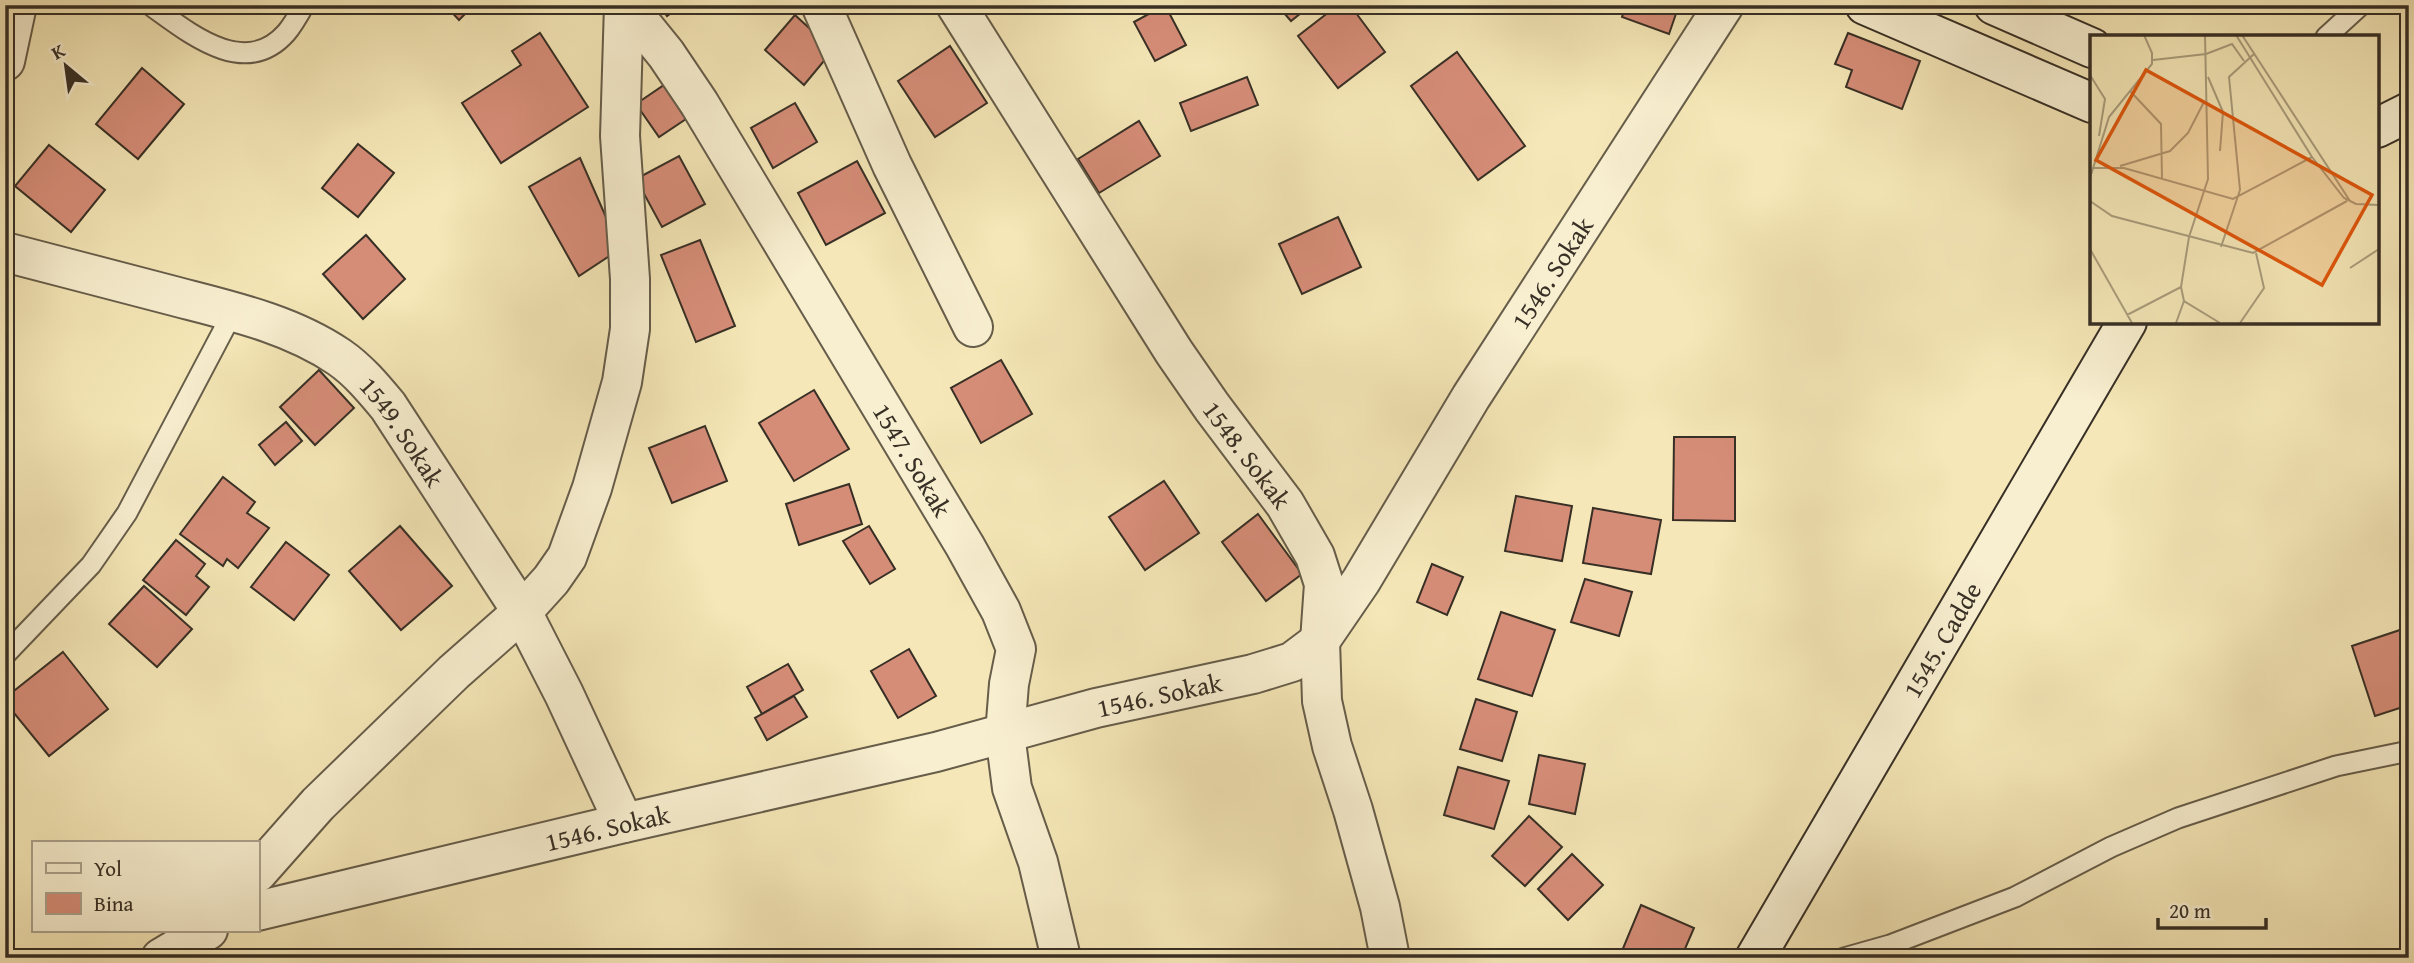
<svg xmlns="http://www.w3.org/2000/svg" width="2414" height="963" font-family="'Gentium Book Plus',serif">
  <rect width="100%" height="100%" fill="#f5e7b7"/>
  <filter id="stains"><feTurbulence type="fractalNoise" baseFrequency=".00286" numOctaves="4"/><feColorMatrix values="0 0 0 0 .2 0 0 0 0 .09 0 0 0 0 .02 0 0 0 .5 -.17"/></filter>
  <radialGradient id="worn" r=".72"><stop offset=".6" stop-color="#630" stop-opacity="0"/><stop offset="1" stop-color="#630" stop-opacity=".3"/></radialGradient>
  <g fill="#d68d78" stroke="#372f25" stroke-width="2">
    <polygon points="445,5 474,5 459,20"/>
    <polygon points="659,5 682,5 667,16"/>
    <polygon points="1165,5 1186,45 1155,61 1134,22"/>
    <polygon points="1277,5 1311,5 1291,21"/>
    <polygon points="1338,5 1350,5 1385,52 1338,88 1298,36"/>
    <polygon points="1626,5 1679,5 1669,34 1622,17"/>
    <polygon points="795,15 833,50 804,85 765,50"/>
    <polygon points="540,33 588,107 501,163 462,103 521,65 512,51"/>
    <polygon points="1848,33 1920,61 1902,109 1846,87 1852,70 1835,64"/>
    <polygon points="950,46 987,103 935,137 898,81"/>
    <polygon points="1457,52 1525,146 1478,180 1411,86"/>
    <polygon points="142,68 184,104 138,159 96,124"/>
    <polygon points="1247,77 1258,105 1191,131 1180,103"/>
    <polygon points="664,85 686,119 659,137 636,104"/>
    <polygon points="795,103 817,142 773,168 751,128"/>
    <polygon points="1139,121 1160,156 1099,193 1078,159"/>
    <polygon points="358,144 394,173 358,217 322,188"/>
    <polygon points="49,145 105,190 71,232 15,186"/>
    <polygon points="679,156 705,204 662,227 636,179"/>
    <polygon points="580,158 620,249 579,276 529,187"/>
    <polygon points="857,161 885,213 826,245 798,193"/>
    <polygon points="1338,217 1361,267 1302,294 1279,244"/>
    <polygon points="366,235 405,279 363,319 323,274"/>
    <polygon points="700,240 735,326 696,342 661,255"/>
    <polygon points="1001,360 1032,414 981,443 951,388"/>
    <polygon points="319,370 354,408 315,445 280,407"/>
    <polygon points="814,390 849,449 794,481 759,423"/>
    <polygon points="286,422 302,441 275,465 259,445"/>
    <polygon points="705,426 727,481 672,503 649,448"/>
    <polygon points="1674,437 1735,437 1735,521 1673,520"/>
    <polygon points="223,477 255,502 247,513 269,528 238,568 227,559 223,566 180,534"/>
    <polygon points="1164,481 1199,533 1145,570 1109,517"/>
    <polygon points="849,484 862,524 799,545 786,504"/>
    <polygon points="1516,496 1572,506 1562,561 1505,551"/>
    <polygon points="1593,508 1661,520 1651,574 1583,563"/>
    <polygon points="1258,514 1302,574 1266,601 1222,542"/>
    <polygon points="400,526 452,586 401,630 349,571"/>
    <polygon points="869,526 895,569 870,584 843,541"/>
    <polygon points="176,540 205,564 196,576 209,587 186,615 143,580"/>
    <polygon points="286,542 329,575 294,620 251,587"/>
    <polygon points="1432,564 1463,577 1447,615 1417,602"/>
    <polygon points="1585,579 1632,592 1619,636 1571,622"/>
    <polygon points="144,586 192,629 157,667 109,624"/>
    <polygon points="1501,612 1555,630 1532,696 1478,679"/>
    <polygon points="2409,627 2409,705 2375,716 2352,646"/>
    <polygon points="909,649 936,696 898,718 871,671"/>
    <polygon points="63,652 108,709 49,756 5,702 5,698"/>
    <polygon points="788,664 803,690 762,714 747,687"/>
    <polygon points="794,696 807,717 767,740 755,718"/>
    <polygon points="1476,699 1517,712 1502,761 1460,749"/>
    <polygon points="1539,755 1585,764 1575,814 1529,804"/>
    <polygon points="1458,767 1509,781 1494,829 1444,815"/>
    <polygon points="1529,816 1562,847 1525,886 1492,856"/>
    <polygon points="1572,854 1603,885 1568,920 1538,889"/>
    <polygon points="1641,905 1694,928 1681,958 1619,958"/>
  </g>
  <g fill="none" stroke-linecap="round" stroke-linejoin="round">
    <g stroke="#665d4a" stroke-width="23">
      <g id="lane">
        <path d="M 150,5 C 188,32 244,80 286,33 C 293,25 299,14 304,5"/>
        <polyline points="2326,37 2361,5"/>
        <polyline points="5,655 91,565 127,513 233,312"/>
        <polyline points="1844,958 1890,945 2015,897 2111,847 2178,818 2336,766 2409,751"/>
      </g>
    </g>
    <g stroke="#665d4a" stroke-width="42">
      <g id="street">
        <path id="s1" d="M 630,5 L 636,17 L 666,54 L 699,103 L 965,546 L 1001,611 L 1016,649 L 1009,684 L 1005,734 L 1012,788 L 1038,862 L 1061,958"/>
        <polyline points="821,5 892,165 973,327"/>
        <path id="s2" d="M 956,5 L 1174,352 L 1212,407 L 1285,504 L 1315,556 L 1324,584 L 1320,641 L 1322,701 L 1332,746 L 1353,810 L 1380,907 L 1390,958"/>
        <polyline points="5,61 17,5"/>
        <path id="s3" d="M 5,252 C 60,266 115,281 170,295 C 227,310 289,323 339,357 C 358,370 373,388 388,406 L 522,612 L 564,694 L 624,823"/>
        <polyline points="257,873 318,804 454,672 522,612 551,580 567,557 592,488 622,382 630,329 630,279 620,136 624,5"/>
        <path id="s4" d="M 257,911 L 624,823 L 936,752 L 1096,708 L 1253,674 L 1292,662 L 1320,641 L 1361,581 L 1471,397 L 1724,5"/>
        <polyline points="161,958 208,930"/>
      </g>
    </g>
    <g stroke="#372f25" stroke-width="42">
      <g id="secondary">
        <polyline points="1865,5 2092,103"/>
        <polyline points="1994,5 2092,48"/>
        <polyline points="2377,128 2409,112"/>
        <path id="s5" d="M 1755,958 L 2127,322"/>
      </g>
    </g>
    <use href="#lane" stroke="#f8efd0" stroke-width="19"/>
    <use href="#street" stroke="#f8efd0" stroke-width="38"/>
    <use href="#secondary" stroke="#f8efd0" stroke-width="38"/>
  </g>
  <g text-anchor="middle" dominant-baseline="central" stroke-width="5" stroke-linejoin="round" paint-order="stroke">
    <g font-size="26" fill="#372f25" stroke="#f8efd0">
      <text stroke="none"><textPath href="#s4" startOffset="1535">1546. Sokak</textPath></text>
      <text stroke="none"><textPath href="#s3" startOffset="450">1549. Sokak</textPath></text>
      <text stroke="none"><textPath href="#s2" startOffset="536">1548. Sokak</textPath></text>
      <text stroke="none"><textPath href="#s1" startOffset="536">1547. Sokak</textPath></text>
      <text stroke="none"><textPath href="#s5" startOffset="369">1545. Cadde</textPath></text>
      <text stroke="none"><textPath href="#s4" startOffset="928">1546. Sokak</textPath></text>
      <text stroke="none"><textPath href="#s4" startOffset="360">1546. Sokak</textPath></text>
    </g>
  </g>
  <g transform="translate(2090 35)">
    <rect width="289" height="289" fill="#f5e7b7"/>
    <path fill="none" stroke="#a99d7d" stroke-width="2" d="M 146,0 L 222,122 L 254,163 L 266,169 L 289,170M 152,0 L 260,166M 63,25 L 116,19 L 142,9 L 154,26M 0,40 L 15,64 L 9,101M 118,42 L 133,77 L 130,116M 40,56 L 71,89 L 72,144M 30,131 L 80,116 L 98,98 L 114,67M 2,133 L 34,133 L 143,164 L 222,122M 0,143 L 19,82 L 62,29 L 62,18 L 54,0M 0,166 L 22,181 L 163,218 L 257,166M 131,212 L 150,155 L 139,42 L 164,19M 0,214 L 42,288M 260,233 L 289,214M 91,252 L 94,266 L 130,288M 37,280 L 91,252 L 99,202 L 118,144 L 115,0M 86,288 L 94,266M 150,288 L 174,253 L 166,218"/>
    <path fill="#df570d" fill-opacity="0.15" stroke="#df570d" stroke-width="3.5" d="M 56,35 L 282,160 L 232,250 L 6,125 Z"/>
    <rect width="289" height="289" fill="none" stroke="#372f25" stroke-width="3.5"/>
  </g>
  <rect width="2414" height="963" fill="none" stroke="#f5e7b7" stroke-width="28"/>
  <rect x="7" y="7" width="2400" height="949" fill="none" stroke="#372f25" stroke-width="3.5"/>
  <rect x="14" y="14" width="2386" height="935" fill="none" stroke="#372f25" stroke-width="2"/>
  <rect x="32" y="841" width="228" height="91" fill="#f8efd0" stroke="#aba28c" stroke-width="2"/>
  <rect x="46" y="863" width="35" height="10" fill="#f8efd0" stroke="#aba28c" stroke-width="2"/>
  <text x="94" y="876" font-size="21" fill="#372f25">Yol</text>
  <rect x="46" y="893" width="35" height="21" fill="#d68d78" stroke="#aba28c" stroke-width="2"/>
  <text x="94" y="911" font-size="21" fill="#372f25">Bina</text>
  <g transform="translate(66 66) rotate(331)" stroke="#f8efd0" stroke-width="5" paint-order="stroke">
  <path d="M0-5L12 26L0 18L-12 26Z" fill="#372f25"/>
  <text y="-10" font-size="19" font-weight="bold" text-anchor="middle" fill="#372f25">K</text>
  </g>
  <path d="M2158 918v10h108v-10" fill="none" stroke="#372f25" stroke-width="3.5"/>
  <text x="2169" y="918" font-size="21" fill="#372f25" stroke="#f8efd0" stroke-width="5" paint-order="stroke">20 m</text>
  <rect width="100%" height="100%" filter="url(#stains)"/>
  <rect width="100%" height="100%" fill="url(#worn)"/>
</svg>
